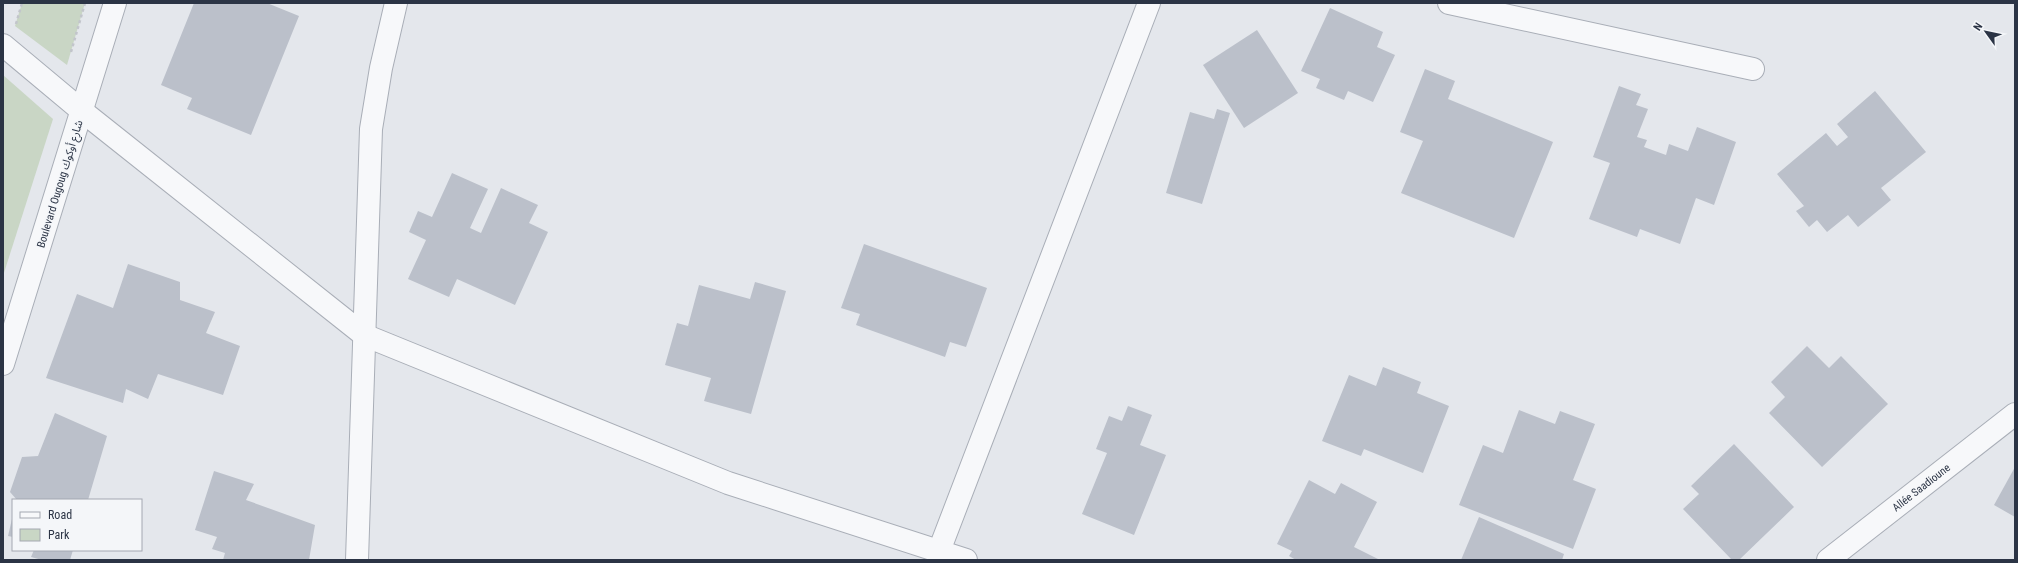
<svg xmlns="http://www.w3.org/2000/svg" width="2018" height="563" font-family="'Roboto Condensed','Noto Sans Arabic',sans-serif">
  <rect width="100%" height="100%" fill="#e4e7ec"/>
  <g fill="#c9d6c5">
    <polygon points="22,3 85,3 67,65 15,26"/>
    <polygon points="3,75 53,119 3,276"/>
  </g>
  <g fill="#bbc0ca">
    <polygon points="194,3 267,3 299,16 251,135 187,109 192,98 161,85"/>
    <polygon points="1330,8 1383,32 1377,47 1395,55 1373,102 1348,91 1344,100 1316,88 1320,79 1301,71"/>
    <polygon points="1257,30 1298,93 1244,128 1203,65"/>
    <polygon points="1425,69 1455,81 1448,99 1553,142 1514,238 1401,193 1423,141 1400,132"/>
    <polygon points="1619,86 1641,94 1636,105 1648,109 1637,137 1647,140 1644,147 1666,155 1669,144 1688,151 1697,127 1736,142 1714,205 1696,198 1680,244 1640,229 1637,237 1589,219 1610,163 1593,157"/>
    <polygon points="1875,91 1926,152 1881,188 1891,200 1858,227 1848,215 1827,232 1817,220 1809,227 1796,211 1804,206 1777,174 1826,133 1837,146 1848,137 1837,124"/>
    <polygon points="1217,109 1230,113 1202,204 1166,193 1190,112 1214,119"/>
    <polygon points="452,173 488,189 470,228 481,233 501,188 538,205 529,223 548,232 515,305 457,279 449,297 408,279 426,240 409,232 418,211 432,217"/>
    <polygon points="864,244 987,288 966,347 950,342 945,357 856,325 860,314 841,308"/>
    <polygon points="128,264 180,282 180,300 215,312 206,333 240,346 223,395 158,374 148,399 126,389 123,403 46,378 77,294 113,308"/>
    <polygon points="755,282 786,291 751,414 704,401 711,378 665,365 677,323 688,326 699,285 750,299"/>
    <polygon points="1807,346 1829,368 1841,356 1888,404 1822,467 1769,413 1785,397 1771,382"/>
    <polygon points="1383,367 1421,382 1417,393 1449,406 1423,473 1364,449 1361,456 1322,441 1349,375 1376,386"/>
    <polygon points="1128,406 1152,415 1140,445 1166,455 1134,535 1082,514 1107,453 1096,449 1109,416 1122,421"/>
    <polygon points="1519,410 1555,424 1560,411 1595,424 1573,480 1596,489 1573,549 1459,505 1483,445 1503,453"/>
    <polygon points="55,413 107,436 88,500 17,500 10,492 22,457 38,456"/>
    <polygon points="1734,444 1794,507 1739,560 1732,560 1683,509 1699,494 1691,486"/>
    <polygon points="2015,467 2015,517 1994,505"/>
    <polygon points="214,471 254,484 246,500 315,525 309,560 223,560 225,553 212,549 217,537 195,530"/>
    <polygon points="1309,480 1335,494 1341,483 1377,502 1354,547 1380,560 1296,560 1289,556 1292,551 1277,544"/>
    <polygon points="1479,517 1564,554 1562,560 1461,560"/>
    <polygon points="12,519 13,519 13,537 8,536"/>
    <polygon points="34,550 73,550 70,560 42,560 31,557"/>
  </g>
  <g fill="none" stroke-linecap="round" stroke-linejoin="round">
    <g stroke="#a9aeb7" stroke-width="24">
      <g id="minor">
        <polyline points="1449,3 1753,69"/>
        <polyline points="3,45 82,111 364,335 728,483 966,560"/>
        <polyline points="3,364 115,3"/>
        <polyline points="939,551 1149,3"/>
        <polyline points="357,560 371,129 381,68 396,3"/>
        <path id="s1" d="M 1828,560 L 2015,414"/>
      </g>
    </g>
    <g stroke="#c2c5cb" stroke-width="2.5" stroke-dasharray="3 3" stroke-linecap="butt">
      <polyline points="16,24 22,3"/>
      <polyline points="71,52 85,3"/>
    </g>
    <use href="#minor" stroke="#f7f8fa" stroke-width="22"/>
  </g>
  <g text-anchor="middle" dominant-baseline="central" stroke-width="3" stroke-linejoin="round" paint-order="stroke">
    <g font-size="11" fill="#2b3445" stroke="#f4f6f9">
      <text transform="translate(60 184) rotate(-73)">Boulevard Ougoug شارع أوكوك</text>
      <text stroke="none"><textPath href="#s1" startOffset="118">Allée Saadioune</textPath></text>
    </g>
  </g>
  <rect width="2018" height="563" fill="none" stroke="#2b3445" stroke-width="8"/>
  <rect x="12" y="499" width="130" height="52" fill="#f4f6f9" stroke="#a4a8b1"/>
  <rect x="20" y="512" width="20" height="6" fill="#f7f8fa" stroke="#a4a8b1"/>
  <text x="48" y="519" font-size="12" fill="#2b3445">Road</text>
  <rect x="20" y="529" width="20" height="12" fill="#c9d6c5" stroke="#a4a8b1"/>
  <text x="48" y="539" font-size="12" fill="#2b3445">Park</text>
  <g transform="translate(1986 32) rotate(303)" stroke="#f4f6f9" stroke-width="3" paint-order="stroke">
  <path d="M0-3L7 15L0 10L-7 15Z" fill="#2b3445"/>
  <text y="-6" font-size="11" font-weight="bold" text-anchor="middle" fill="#2b3445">N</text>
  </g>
</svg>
